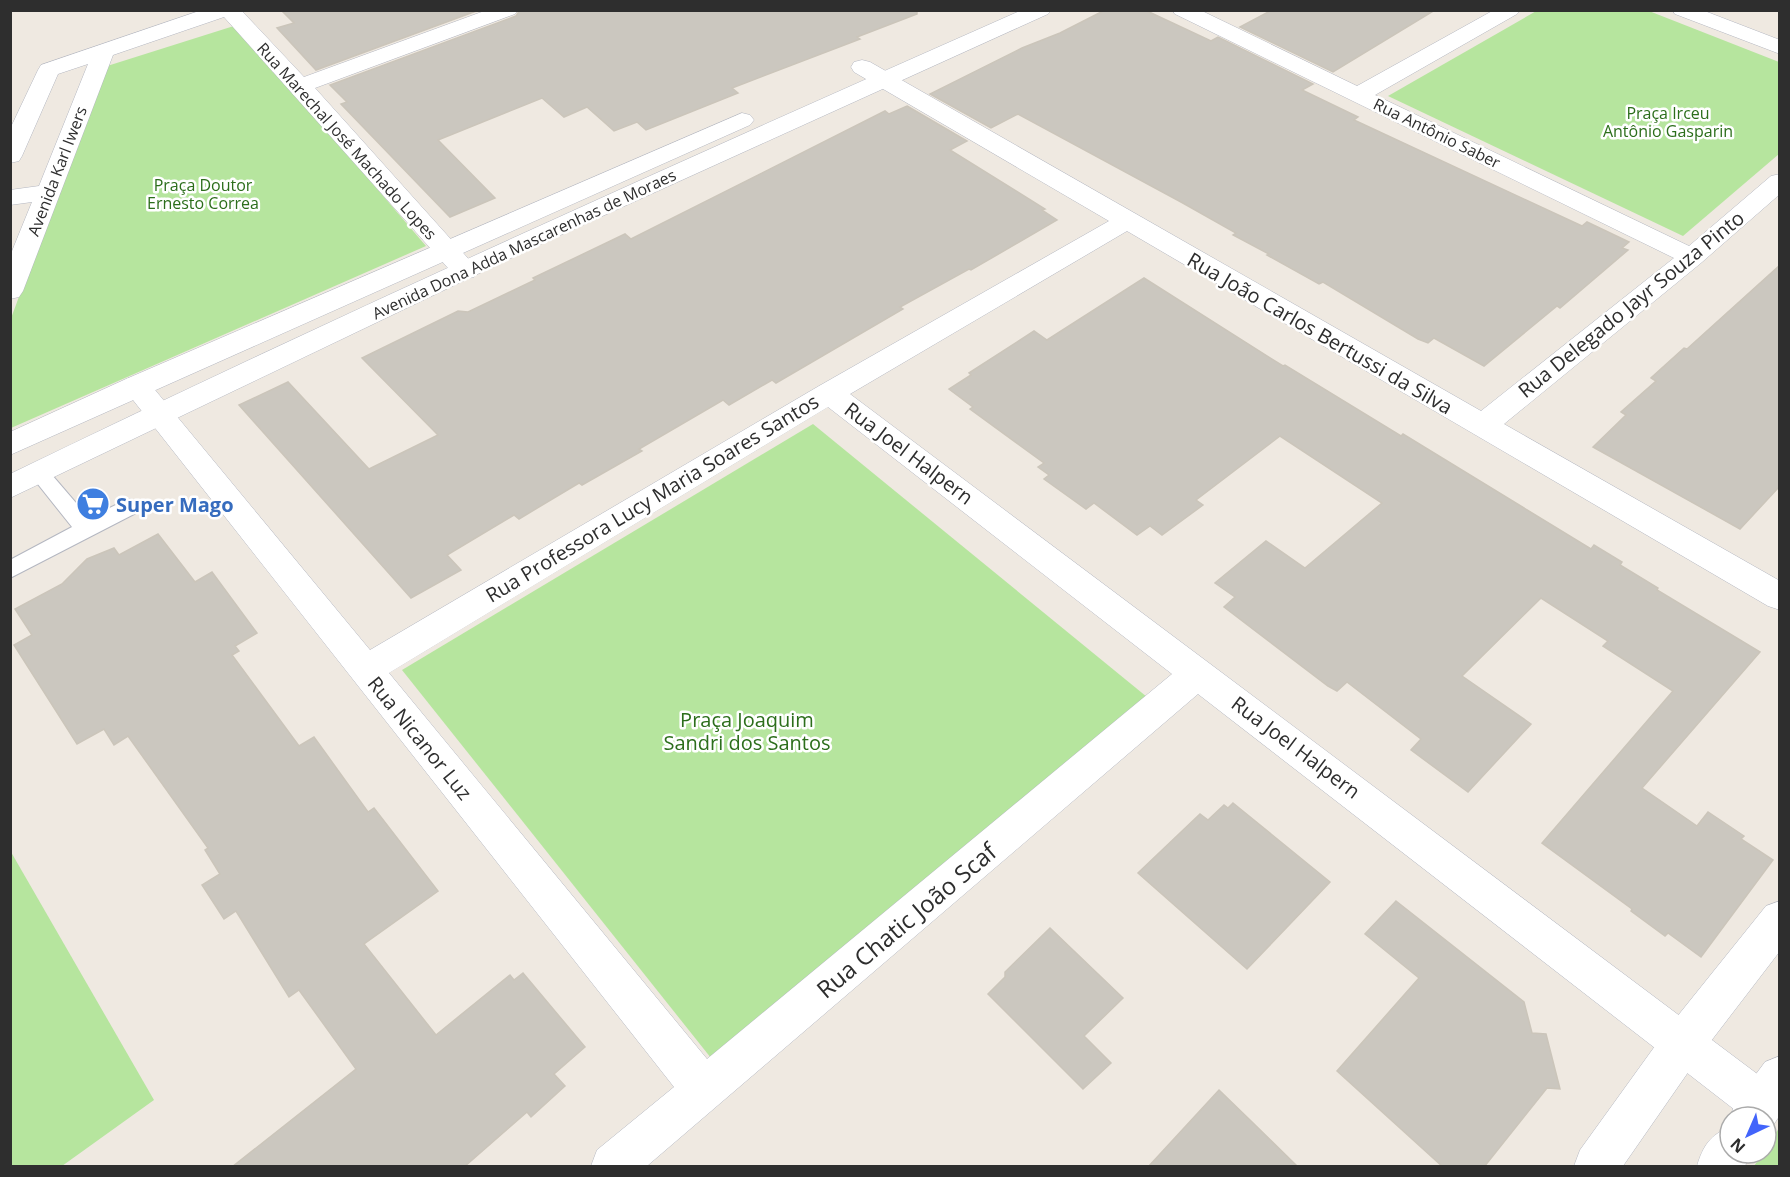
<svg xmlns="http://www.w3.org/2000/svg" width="1790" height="1177" font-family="'Open Sans',sans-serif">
  <rect width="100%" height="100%" fill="#efe9e1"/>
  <g fill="#b6e59e">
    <polygon points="1538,10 1649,11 1779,62 1779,154 1683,236 1388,96"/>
    <polygon points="237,25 426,246 11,428 10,321 104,67"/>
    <polygon points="813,424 1147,697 711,1058 402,670"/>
    <polygon points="11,852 154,1100 62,1166 11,1166"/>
    <polygon points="1779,1128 1779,1166 1754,1166 1763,1153 1766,1153 1766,1148"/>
  </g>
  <g fill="#cbc7bf" stroke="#cbc5ba" stroke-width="1.5">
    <polygon points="281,10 479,10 316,70 277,28 294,23"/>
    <polygon points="520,10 917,10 917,14 857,37 860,39 732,88 738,93 646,130 637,122 614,131 587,107 564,117 542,98 438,140 495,198 450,217 341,104 347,102 330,85 516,16"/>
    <polygon points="1105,10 1145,10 1211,41 1218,37 1313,84 1302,90 1358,117 1354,120 1582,226 1587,222 1629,242 1622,248 1628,250 1560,308 1557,306 1484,366 1434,338 1428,343 1418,339 1323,282 1319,284 1267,255 1269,254 1233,235 1236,233 1181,202 1018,114 991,128 930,94 1022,48 1060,33"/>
    <polygon points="1272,10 1435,10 1333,72 1240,27"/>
    <polygon points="907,106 967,141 950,150 1045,209 1042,210 1057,220 971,270 969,269 900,307 903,309 776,383 772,380 729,405 723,400 639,449 642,451 582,485 579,483 519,519 514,515 447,555 461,570 411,598 239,405 288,382 369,469 438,435 362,358 458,311 468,312 535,280 533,278 625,234 631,239 885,111 889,114"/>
    <polygon points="1779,266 1779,487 1740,529 1593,447 1626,415 1621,412 1656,381 1651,378 1684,348 1687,349"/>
    <polygon points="1144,278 1283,366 1285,365 1401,436 1403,434 1591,549 1594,545 1622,562 1620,565 1658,588 1657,590 1760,652 1642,788 1697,826 1708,812 1744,836 1741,839 1773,860 1701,957 1668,933 1665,936 1631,911 1632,909 1542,843 1673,691 1603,646 1608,641 1541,598 1462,676 1531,724 1468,792 1411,750 1421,739 1347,682 1337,691 1328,686 1224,607 1235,597 1215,583 1266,541 1305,568 1382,503 1280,436 1196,500 1203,505 1162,535 1150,526 1137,535 1094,503 1086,509 1044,479 1049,475 1038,467 1044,463 970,409 973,407 949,389 971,375 969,373 1034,331 1047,340"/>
    <polygon points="158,534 195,582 212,572 257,633 235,646 239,651 232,655 299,746 314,737 368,812 374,808 438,891 364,944 436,1035 510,975 514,980 523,973 585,1047 554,1074 565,1086 531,1117 527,1112 464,1167 232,1167 356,1069 299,990 289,997 236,911 224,919 202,885 220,874 205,850 208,848 128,736 114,745 104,729 77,744 14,645 32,635 15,609 62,584 87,559 114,548 119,555"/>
    <polygon points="1233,803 1330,882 1247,969 1138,873 1200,814 1208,820 1224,805 1228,808"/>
    <polygon points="1396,901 1524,1002 1532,1033 1546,1034 1560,1089 1547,1088 1484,1167 1443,1167 1337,1071 1419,978 1365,934"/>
    <polygon points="1050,928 1123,998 1084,1036 1111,1063 1083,1089 988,994 1005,977 1005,972"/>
    <polygon points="1219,1090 1250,1120 1298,1167 1148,1167"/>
  </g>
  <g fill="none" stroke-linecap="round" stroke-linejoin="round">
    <g stroke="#b4b7c1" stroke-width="2">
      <polygon id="service" points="39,465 46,468 89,518 128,499 136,501 139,507 136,513 10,578 10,560 72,527 29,473 32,468"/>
    </g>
    <g stroke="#b4b7c1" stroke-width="1">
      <g id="minor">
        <polygon points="202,10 241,10 304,77 487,10 518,10 515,14 315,88 474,265 478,271 474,277 465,279 456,277 224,17 113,55 23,291 19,297 10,299 10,256 32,202 10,205 10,190 39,186 88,64 58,74 22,156 19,161 10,163 10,129 38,70 41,65"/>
        <path d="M 1172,10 L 1200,10 L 1357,86 L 1494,10 L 1520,10 L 1517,14 L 1375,95 L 1689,246 L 1771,176 L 1780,174 L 1780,194 L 1701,263 L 1504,424 L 1780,581 L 1780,610 L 1768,606 L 1127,231 L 850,394 L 1776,1088 C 1781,1098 1781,1108 1776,1118 L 1766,1123 L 1766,1117 L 1744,1117 L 1198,694 L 647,1166 L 591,1166 L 597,1150 L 674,1087 L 122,386 L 126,379 L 136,376 L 146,379 L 370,650 L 819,386 L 1109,221 L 854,72 L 851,67 L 854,62 L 862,60 L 870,62 L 1481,411 L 1674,258 L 1175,14 ZM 828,407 L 1172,674 L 707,1059 L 389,673 Z"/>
        <polygon points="1672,10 1702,10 1780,40 1780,54 1675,14"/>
      </g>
    </g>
    <g stroke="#b4b7c1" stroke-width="1">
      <g id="tertiary">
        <polygon points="1780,901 1780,951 1698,1058 1623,1166 1574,1166 1580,1150 1668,1028 1766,906"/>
        <polygon points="1780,1056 1780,1115 1768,1133 1766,1117 1730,1117 1736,1101 1765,1062"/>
        <path d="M 1730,1127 L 1730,1153 L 1751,1153 L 1745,1166 L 1697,1166 C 1703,1146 1710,1135 1730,1127 Z"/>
      </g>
    </g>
    <g stroke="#b4b7c1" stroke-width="1">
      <g id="secondary">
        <path d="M 1022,10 L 1051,10 L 1048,14 L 532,248 L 10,498 L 10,474 C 344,312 683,160 1022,10 Z"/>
        <polygon points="742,113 750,115 754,120 750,125 10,455 10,432 126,379"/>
      </g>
    </g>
    <use href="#service" fill="#fff" fill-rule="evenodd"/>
    <use href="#minor" fill="#fff" fill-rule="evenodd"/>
    <use href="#tertiary" fill="#fff" fill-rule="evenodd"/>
    <use href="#secondary" fill="#fff" fill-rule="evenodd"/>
  </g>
  <defs>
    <g id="supermarket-disc" transform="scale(1.725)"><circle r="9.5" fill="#3f7fe0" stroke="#fff"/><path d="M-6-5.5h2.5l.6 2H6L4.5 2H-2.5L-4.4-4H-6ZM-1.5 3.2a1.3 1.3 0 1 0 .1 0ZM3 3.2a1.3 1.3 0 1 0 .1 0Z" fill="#fff"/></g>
  </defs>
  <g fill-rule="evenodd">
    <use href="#supermarket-disc" x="93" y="504"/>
  </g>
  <g text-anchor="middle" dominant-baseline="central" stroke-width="5" stroke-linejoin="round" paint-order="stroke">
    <g font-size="16" fill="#2c6e1b" stroke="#fff">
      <text x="1668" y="113">Praça Irceu<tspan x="1668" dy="18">Antônio Gasparin</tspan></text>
      <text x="203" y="185">Praça Doutor<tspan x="203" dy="18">Ernesto Correa</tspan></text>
    </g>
    <g font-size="16" fill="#2e2e2e" stroke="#fff">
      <text transform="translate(1437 133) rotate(26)">Rua Antônio Saber</text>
      <text transform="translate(347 141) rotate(48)">Rua Marechal José Machado Lopes</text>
      <text transform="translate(57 171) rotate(-69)">Avenida Karl Iwers</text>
      <text transform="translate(524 244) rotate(-25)">Avenida Dona Adda Mascarenhas de Moraes</text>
    </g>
    <g font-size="20" fill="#2e2e2e" stroke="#fff">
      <text transform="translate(1631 304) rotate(-39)">Rua Delegado Jayr Souza Pinto</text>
      <text transform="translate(1320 333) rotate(30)">Rua João Carlos Bertussi da Silva</text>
      <text transform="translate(909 453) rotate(37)">Rua Joel Halpern</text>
      <text transform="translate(652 498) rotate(-31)">Rua Professora Lucy Maria Soares Santos</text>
      <text transform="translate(420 738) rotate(51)">Rua Nicanor Luz</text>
      <text transform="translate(1296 747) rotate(37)">Rua Joel Halpern</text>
    </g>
    <g font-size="20" font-weight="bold" fill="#366cbe" stroke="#fff" text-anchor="start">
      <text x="116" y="504">Super Mago</text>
    </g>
    <g font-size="20" fill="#2c6e1b" stroke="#fff">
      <text x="747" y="719">Praça Joaquim<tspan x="747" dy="23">Sandri dos Santos</tspan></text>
    </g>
    <g font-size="24" fill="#2e2e2e" stroke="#fff">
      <text transform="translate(906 920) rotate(-40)">Rua Chatic João Scaf</text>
    </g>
  </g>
  <rect width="1790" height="1177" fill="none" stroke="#2e2e2e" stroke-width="24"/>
  <g transform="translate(1748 1135) rotate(224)"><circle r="28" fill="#ffffff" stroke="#ababab" stroke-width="1.5"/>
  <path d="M0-4.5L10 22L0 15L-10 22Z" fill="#4264fb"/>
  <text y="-9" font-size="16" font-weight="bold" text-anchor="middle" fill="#2e2e2e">N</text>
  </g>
</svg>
